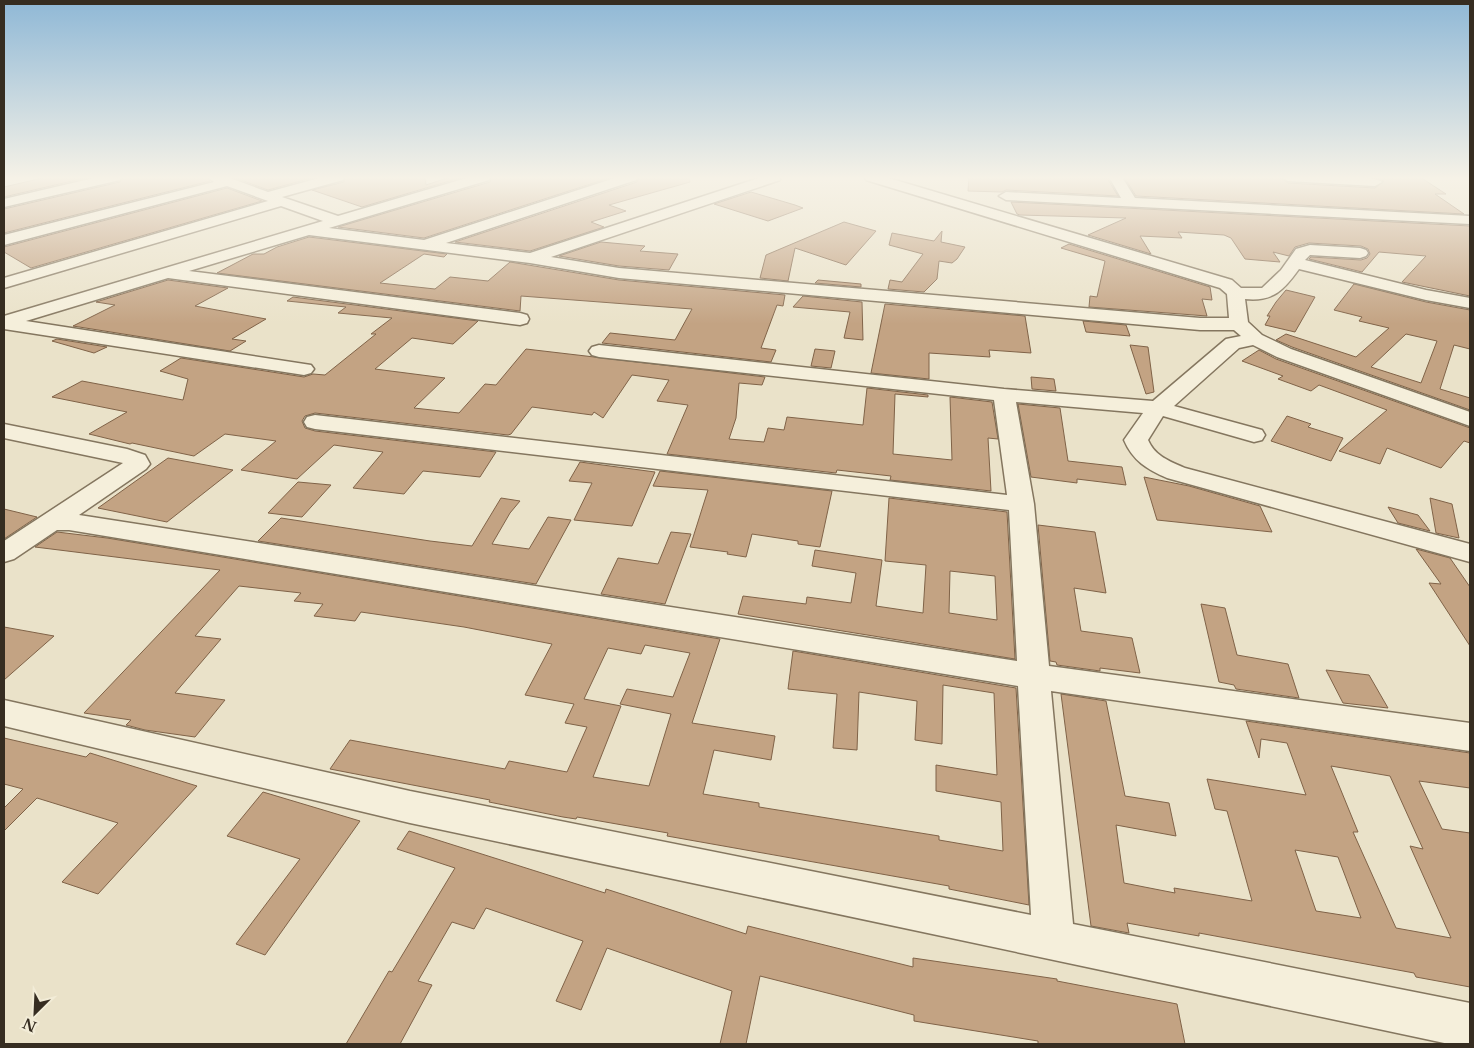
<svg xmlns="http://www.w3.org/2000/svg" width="1474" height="1048" font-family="'Libre Baskerville',serif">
  <rect width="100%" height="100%" fill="#eae2c9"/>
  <g fill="#c3a383" stroke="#806348" fill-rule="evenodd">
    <polygon points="47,177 89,177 4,197 4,187"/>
    <polygon points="123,177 206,177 210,181 4,233 4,209 120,182"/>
    <polygon points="233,177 315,177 268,190"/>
    <polygon points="346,177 425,177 426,185 450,177 463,177 362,207 312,190 344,182"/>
    <polygon points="492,177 612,177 424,238 338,227 490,182"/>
    <polygon points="639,177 689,177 690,182 609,205 626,211 591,222 604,227 530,251 455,242 637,182"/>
    <polygon points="969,177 1107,178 1118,196 1006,190 1002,192 968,191"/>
    <polygon points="1124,177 1280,177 1288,183 1375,188 1384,181 1373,177 1420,177 1446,194 1435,194 1464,214 1136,196"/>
    <polygon points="227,188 262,201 31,268 4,252 4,247"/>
    <polygon points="751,192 795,205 803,208 768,221 714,204"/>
    <polygon points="1011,202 1470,226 1470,296 1402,282 1426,256 1379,252 1362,272 1309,259 1311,257 1361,260 1367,258 1370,254 1368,249 1361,246 1309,243 1295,247 1289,256 1273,252 1280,262 1245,259 1231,238 1224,235 1178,232 1182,238 1140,236 1151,254 1088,235 1126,218 1020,215 1017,214"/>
    <polygon points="844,222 876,231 846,265 795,248 788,281 760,278 766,255"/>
    <polygon points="942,231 941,242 965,247 957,259 952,263 939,261 937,279 924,292 888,289 890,280 902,282 923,254 889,245 892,233 934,241"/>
    <polygon points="309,237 447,254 444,257 424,254 380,283 435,289 450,277 488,281 510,262 619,280 785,295 783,306 777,305 761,348 776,350 771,362 602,343 610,333 675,340 692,309 521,296 520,311 217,273 253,254 264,254 277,247"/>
    <polygon points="601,242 645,246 640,251 678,254 669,270 619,266 559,256"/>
    <polygon points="1069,244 1210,287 1212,300 1202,299 1207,316 1089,307 1090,296 1097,297 1105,261 1061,248"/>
    <polygon points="168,280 228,288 195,306 266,319 232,339 246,341 230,351 73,326 115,305 96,302"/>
    <polygon points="818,280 861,284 861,287 815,283"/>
    <path d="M 1354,284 L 1426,302 L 1470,310 L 1470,349 L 1454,345 L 1440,389 L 1470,398 L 1470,410 L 1292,347 L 1276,340 L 1286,334 L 1356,357 L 1389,328 L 1359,321 L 1362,317 L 1334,310 ZM 1406,334 L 1437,341 L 1421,383 L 1371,367 Z"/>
    <polygon points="1286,290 1315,297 1295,332 1265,325 1270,316 1267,316 1276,302"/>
    <polygon points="803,296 862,302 863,340 844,338 850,312 793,307"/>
    <polygon points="293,297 478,321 453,344 412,338 375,369 445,378 414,408 459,413 485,384 496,385 526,349 765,377 762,385 739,383 736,418 729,439 764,442 768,428 784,430 787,417 863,425 867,388 928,395 928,397 895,394 893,454 952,460 950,397 992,402 998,439 988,438 991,491 890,480 891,476 837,470 836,473 667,454 688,405 657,401 669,380 632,375 603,418 594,412 592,415 532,407 511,434 508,435 315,413 305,416 302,421 305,428 315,431 496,452 480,477 423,471 404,494 353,488 383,452 334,445 297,479 241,470 276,441 225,434 194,456 132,443 130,444 89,434 127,412 52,397 82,381 183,400 188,379 160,371 181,358 304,377 313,374 325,375 376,334 371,334 392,318 338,313 346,307 287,301"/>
    <polygon points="885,304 1025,316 1031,353 989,350 990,357 929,353 929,379 871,373"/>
    <polygon points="1083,321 1126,325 1130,336 1086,332"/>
    <polygon points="57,339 107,347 94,353 52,341"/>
    <polygon points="1130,345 1148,347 1154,392 1146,394"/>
    <polygon points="815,349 835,351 831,368 811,366"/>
    <polygon points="1259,350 1276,359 1470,428 1470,443 1464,441 1441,468 1387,448 1380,464 1339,451 1387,410 1319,385 1311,391 1278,379 1283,376 1242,361"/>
    <polygon points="1031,377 1054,379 1056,391 1032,389"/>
    <polygon points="1018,404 1060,408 1068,461 1122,467 1126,485 1077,479 1077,483 1031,477"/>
    <polygon points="1287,416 1311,424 1308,427 1343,438 1331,461 1271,441"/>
    <polygon points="168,458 233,470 167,522 98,508"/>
    <polygon points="580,462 655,472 632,526 574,520 592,483 569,481"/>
    <polygon points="660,471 832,491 820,547 798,544 798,541 752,534 746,557 727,554 728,552 690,547 708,490 653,486"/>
    <polygon points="1144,477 1189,486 1260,506 1272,532 1157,520"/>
    <polygon points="298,482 331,485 302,517 268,513"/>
    <polygon points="501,498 520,501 510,513 492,544 529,549 548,517 571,520 536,584 258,541 281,518 430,541 472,546"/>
    <path d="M 889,498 L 1007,512 L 1015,659 L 738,614 L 743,596 L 806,604 L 807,597 L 851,603 L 856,573 L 812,566 L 815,550 L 882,560 L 876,606 L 923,613 L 926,565 L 885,561 ZM 950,571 L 995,576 L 997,620 L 949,613 Z"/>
    <polygon points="1430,498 1452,504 1459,538 1436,533"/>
    <polygon points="1388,507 1418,515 1430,531 1398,523"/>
    <polygon points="4,509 37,517 4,539"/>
    <polygon points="1038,525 1095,532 1106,593 1074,588 1081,631 1132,638 1140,673 1100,668 1100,671 1057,665 1056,662 1050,661"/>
    <path d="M 57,532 L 107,538 L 720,639 L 692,723 L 775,736 L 771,760 L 714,750 L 703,794 L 759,803 L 759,807 L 939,836 L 939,840 L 1003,851 L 1001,802 L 936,791 L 936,765 L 997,775 L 994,693 L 943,685 L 942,744 L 915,740 L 917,701 L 859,692 L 857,750 L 833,748 L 837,694 L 788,689 L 793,651 L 1016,688 L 1029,905 L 949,889 L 949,886 L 667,836 L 668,833 L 577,817 L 576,819 L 563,817 L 489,802 L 490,800 L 330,769 L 350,740 L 505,769 L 509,761 L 567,772 L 587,727 L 565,723 L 574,704 L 525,695 L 552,644 L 464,627 L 361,612 L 355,621 L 314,616 L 323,604 L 294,601 L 301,593 L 239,586 L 195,636 L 221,639 L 175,693 L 225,700 L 195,737 L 145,730 L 126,725 L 131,720 L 84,713 L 220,570 L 35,547 ZM 645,645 L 690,653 L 673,697 L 627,689 L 620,704 L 671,714 L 649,786 L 593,777 L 621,706 L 584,699 L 608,648 L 641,654 Z"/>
    <polygon points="671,532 691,534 665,604 601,594 618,558 658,564"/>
    <polygon points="1416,549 1450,558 1470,587 1470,646 1429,583 1441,584"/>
    <polygon points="1201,604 1225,608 1237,655 1288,664 1299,698 1236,689 1234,685 1219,682"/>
    <polygon points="4,627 54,636 4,680"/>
    <polygon points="1326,670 1369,675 1388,708 1343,703"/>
    <path d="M 1061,694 L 1106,701 L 1125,796 L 1169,803 L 1176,836 L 1116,825 L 1124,883 L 1175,893 L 1174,888 L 1252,901 L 1227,811 L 1215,809 L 1207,779 L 1306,795 L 1287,743 L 1261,739 L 1259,758 L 1246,721 L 1470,753 L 1470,788 L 1419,781 L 1442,829 L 1470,833 L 1470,987 L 1416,977 L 1414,973 L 1199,933 L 1199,936 L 1127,923 L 1129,933 L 1091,926 ZM 1331,766 L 1390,776 L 1423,849 L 1410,846 L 1451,938 L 1396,928 L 1353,832 L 1358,832 ZM 1295,850 L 1338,857 L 1361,918 L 1316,911 Z"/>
    <polygon points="4,738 86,757 90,753 197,786 98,894 62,882 118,823 37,798 4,831 4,808 23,789 4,784"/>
    <polygon points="263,792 360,821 265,955 236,944 300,859 227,836"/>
    <polygon points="409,831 605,893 606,889 746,934 748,926 913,967 913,958 1057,979 1057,981 1177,1004 1185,1044 1038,1044 1038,1041 914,1021 914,1015 760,976 746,1044 720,1044 732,991 607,948 581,1010 556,1001 583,941 486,908 474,929 452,922 418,981 432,985 400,1044 346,1044 389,971 392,972 455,868 397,849"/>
  </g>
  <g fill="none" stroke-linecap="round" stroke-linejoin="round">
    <g stroke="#84765f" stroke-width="3">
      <g id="minor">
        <polygon points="98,177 121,177 120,180 4,207 4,199"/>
        <path d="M 208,177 L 227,177 L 268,192 L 323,177 L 344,177 L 343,180 L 282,197 L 338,216 L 470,177 L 490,177 L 489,180 L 329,228 L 424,240 L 618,177 L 637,177 L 636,180 L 446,243 L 530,253 L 762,177 L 781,177 L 780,180 L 551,257 L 619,268 L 1200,318 L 1229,318 L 1227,294 L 1220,288 L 866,180 L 865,177 L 885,177 L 1232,280 L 1241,288 L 1262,288 L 1281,270 L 1296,249 L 1310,245 L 1360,248 L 1366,250 L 1368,253 L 1366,256 L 1360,258 L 1310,255 L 1305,260 L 1426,290 L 1470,298 L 1470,308 L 1426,300 L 1299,269 C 1284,290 1273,302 1245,299 L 1248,322 L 1262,335 L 1291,349 L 1470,412 L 1470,426 L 1277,357 L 1253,345 L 1239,348 L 1174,406 L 1262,430 L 1265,435 L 1262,440 L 1254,442 L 1163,416 L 1148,440 C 1155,456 1169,461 1185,468 L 1470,544 L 1470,562 L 1167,478 C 1147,469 1133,461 1124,440 L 1143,413 L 1016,402 L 1034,504 L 1049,666 L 1470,723 L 1470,751 L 1051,691 L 1073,924 L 1470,1003 L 1470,1044 L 1449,1044 L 410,823 L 4,726 L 4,700 L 410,791 L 1031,915 L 1018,686 L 69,530 L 57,530 L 14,559 L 4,562 L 4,541 L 123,463 L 4,438 L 4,424 L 127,449 L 145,455 L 150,464 L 146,469 L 79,515 L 1017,661 L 1009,510 L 315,429 L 307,427 L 304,422 L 307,417 L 315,415 L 1007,495 L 994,400 L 599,357 L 592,355 L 589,351 L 592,347 L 599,345 L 1004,389 L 1153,401 L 1226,339 L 1241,336 L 1234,330 L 1200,330 L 619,278 L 530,263 L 309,235 L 189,271 L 520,313 L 527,315 L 529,319 L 527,323 L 520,325 L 168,278 L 26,321 L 311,365 L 314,369 L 311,373 L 304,375 L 4,329 L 4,316 L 323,221 L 281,206 L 4,288 L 4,278 L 268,201 L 227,186 L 4,245 L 4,235 L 214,182 Z"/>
        <polygon points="1109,177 1122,177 1135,198 1470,216 1470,224 1006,200 999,196 1006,192 1121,198"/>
        <path d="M 1282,177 C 1297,177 1375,174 1382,182 L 1375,186 L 1288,181 Z"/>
      </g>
    </g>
    <use href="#minor" fill="#f5efdb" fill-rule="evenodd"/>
  </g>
  <linearGradient id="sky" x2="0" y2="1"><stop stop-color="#8fb8d6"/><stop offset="0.55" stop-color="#f6f2e7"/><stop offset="1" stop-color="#f6f2e7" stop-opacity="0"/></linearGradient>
  <rect width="1474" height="324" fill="url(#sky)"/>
  <rect width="1474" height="1048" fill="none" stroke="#362d21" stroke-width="10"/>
  <g transform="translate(35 1013) rotate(204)" stroke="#f2ecd7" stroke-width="4" paint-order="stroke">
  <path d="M0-4L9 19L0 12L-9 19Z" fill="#362d21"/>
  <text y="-8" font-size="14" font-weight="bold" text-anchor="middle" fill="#362d21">N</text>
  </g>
</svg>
